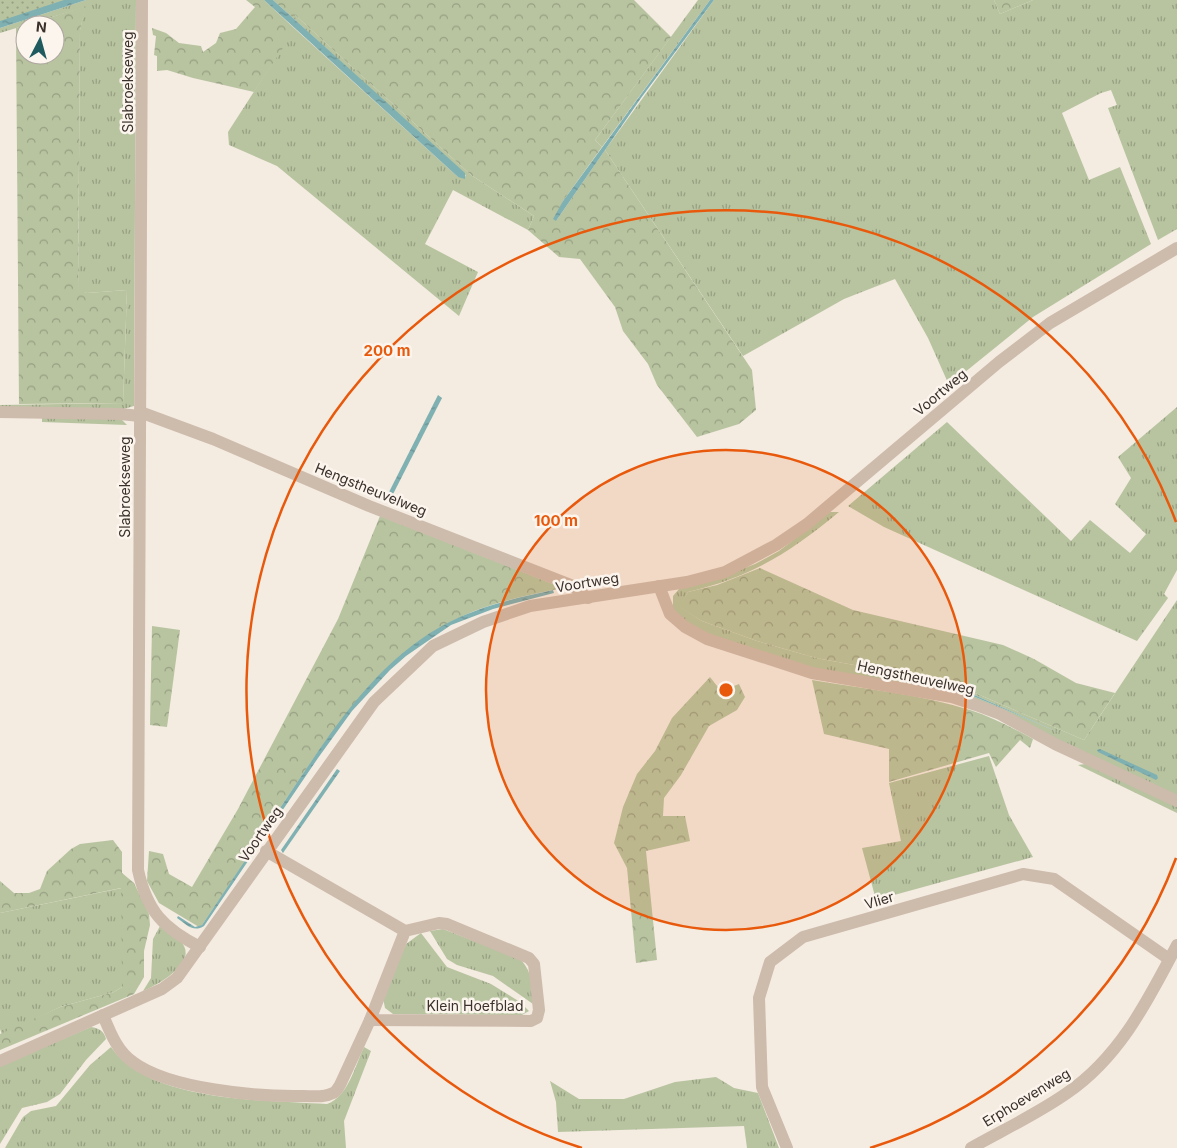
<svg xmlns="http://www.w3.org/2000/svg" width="1177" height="1148" font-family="Inter,sans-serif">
  <defs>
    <pattern id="grass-tufts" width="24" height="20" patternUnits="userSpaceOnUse" patternTransform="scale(1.25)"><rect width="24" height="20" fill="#b8c4a0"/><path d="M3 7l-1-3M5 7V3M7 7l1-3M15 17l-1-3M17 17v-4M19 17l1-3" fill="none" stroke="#97a083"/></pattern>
    <pattern id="forest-crowns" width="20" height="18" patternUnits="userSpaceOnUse" patternTransform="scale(1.25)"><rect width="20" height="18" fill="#b8c4a0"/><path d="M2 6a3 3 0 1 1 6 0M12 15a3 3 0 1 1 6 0" fill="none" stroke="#97a083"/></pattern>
    <pattern id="park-dots" width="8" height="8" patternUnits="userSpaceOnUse" patternTransform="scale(1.25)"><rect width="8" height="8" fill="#b8c4a0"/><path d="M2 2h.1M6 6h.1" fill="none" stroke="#97a083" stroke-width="1.8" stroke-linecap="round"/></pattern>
    <pattern id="water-ripples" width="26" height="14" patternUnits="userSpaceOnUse" patternTransform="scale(1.25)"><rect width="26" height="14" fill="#7fb0b2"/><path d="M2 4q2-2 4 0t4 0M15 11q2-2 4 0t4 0" fill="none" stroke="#699091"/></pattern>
  </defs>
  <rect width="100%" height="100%" fill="#f4ebe1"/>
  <g fill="url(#grass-tufts)" fill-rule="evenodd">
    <polygon points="86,0 136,0 134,406 120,410 0,409 0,405 123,403 127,290 87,293 78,291 80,30 85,7 0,33 0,28"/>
    <polygon points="698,0 710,0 602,147 595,140"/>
    <polygon points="714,0 994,0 1000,14 1033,0 1177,0 1177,229 1158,240 1108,108 1117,105 1111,90 1101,93 1062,113 1089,180 1120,167 1151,244 1033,317 949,385 928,338 895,279 844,299 743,356 605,150"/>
    <polygon points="294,14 471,175 534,216 528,230 453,190 425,244 478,272 459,316 277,166 229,145 228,132 293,31 294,28 458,177 466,176 294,19"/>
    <polygon points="1177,407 1177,570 1164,594 1168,598 1137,641 884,527 848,506 947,422 1071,541 1090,520 1130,553 1146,534 1115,504 1131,478 1118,457"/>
    <polygon points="42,417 121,419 127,425 42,422"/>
    <path d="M 830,512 L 839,512 C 789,553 752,577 688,592 L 680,607 L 702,621 L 757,641 L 816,658 L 952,683 L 1084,740 L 1177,600 L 1177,796 L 1057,741 L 1017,718 L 814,669 L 706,634 L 691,627 L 673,609 L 673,596 L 679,589 L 713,580 L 755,564 L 779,551 ZM 938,682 L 963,690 L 1065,735 L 961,691 L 938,684 Z"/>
    <polygon points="989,756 1009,815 1033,857 876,900 862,848 901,841 889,783"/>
    <polygon points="1085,764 1177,805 1177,813 1078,765"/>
    <polygon points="122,888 122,987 114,992 60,1007 2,1035 0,1029 0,913"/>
    <path d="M 160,926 C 167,931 180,938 184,946 C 194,965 156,986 143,991 L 151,978 L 153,939 Z"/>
    <path d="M 443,929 L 520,959 C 533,972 532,987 533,1004 L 493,976 L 457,965 L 447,959 L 430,931 Z"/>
    <polygon points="421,933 447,967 491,984 520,1002 529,1011 522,1015 393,1014 385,1008 383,998 406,944"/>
    <path d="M 91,1027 C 99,1028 104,1031 106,1039 L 86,1060 L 60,1094 L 47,1102 L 22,1108 L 0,1144 L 0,1066 Z"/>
    <path d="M 111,1047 C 149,1103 267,1100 327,1104 C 348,1097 355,1066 364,1047 L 371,1051 L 344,1121 L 346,1148 L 5,1148 L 23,1117 L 31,1111 L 56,1106 L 90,1065 Z"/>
    <polygon points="716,1077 734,1088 758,1093 779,1148 747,1148 744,1126 558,1132 556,1102 550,1081 579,1099 624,1099 675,1082"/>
  </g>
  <g fill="url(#forest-crowns)">
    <polygon points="246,0 264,0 294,28 294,31 254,92 193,78 167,70 157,71 157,56 154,55 156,36 153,35 152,28 166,33 179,43 201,46 203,52 216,43 220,33 236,29 255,7"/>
    <polygon points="273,0 634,0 671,37 595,140 602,147 563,201 556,221 605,150 752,370 756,410 739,424 697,437 657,385 648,364 623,331 615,307 580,259 559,257 528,230 534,216 471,175 295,15 294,19"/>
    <polygon points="994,0 1033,0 1000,14"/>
    <polygon points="86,6 80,30 78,290 87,293 127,290 123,403 19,404 16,28 25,25 25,55 55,55 55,25 27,25"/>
    <path d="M 380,516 L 558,586 L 558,589 C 518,597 475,606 440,628 C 372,669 327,738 284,802 C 257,843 230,884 202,925 L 199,927 L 159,903 L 147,881 L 149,851 L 163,854 L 169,874 L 192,887 L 238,809 L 338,619 Z"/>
    <polygon points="760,568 853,610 1003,645 1034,659 1076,683 1115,693 1084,740 952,683 816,658 757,641 702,621 679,607 688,592 717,585"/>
    <polygon points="152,626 180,630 167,727 150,725"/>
    <polygon points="710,677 721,691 739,684 745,697 737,710 709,726 681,775 664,798 663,816 685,816 690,841 646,851 657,960 636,963 627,868 614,843 623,807 637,774 655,751 672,718"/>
    <path d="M 812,680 C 865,689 919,694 970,710 C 992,717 1013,728 1033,739 L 1030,748 L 1020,740 L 996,767 L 989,753 L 889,782 L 889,749 L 824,734 Z"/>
    <polygon points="113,840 122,852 122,873 134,883 149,914 150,925 144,951 144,977 134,994 0,1050 0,1034 60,1007 114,992 122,987 121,888 0,913 0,881 14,893 29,893 40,889 47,871 71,849 80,844"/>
  </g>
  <polygon fill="url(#park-dots)" points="0,0 81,0 0,25"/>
  <g fill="url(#water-ripples)">
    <polygon points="64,0 86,0 0,28 0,21"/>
    <polygon points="264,0 273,0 465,173 465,179 458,177"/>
    <polygon points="710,0 714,0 641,98 556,221 553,219 563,201"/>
    <polygon points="438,395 442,398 389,502 385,500"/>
    <path d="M 553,590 L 554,593 L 493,609 L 451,625 L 406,656 L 390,670 L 352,711 L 318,758 L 204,926 C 193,933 186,924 177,918 L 178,916 L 195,927 L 202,925 C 230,883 258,841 286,799 C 329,735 373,664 442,626 C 476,607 515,598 553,590 Z"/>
    <polygon points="938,682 963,690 1065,735 961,691 937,684"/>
    <polygon points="1100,749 1157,775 1158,778 1156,780 1098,752 1097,750"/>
    <polygon points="337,769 340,771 283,853 281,850"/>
  </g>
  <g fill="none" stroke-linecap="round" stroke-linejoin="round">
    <g stroke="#cdbbac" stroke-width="12">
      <path d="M 142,0 L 138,870 C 147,911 163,928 200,947"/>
      <polyline points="0,412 120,414 140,416"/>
      <polyline points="140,412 213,439 369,506 571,585 588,598"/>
      <polyline points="659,586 670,614 685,627 707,639 812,673 952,697 976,705 1000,714 1055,744 1177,801"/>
      <polyline points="266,851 405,931 439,923 447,924 529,958 534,964 539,1010 537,1018 531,1021 370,1020 405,931"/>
      <path d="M 103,1015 C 110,1032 117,1051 133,1062 C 169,1089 258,1097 303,1096 C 312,1096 324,1098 333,1093 C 336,1092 338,1088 340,1085 L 370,1020"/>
      <polyline points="0,1061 162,989 177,978 374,702 433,646 483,622 530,606 687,582 725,572 776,545 807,524 999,362 1050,323 1177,248"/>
      <polyline points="787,1148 762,1087 759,998 770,962 803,937 1023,874 1054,879 1169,959"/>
      <path d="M 971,1148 C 1003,1130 1037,1114 1067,1093 C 1120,1057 1148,1000 1177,945"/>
    </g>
  </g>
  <circle cx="726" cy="690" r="240" fill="#e8590c" fill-opacity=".12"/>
  <g fill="none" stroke="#e8590c" stroke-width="2.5">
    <circle cx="726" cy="690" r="240"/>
    <path d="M1176 858A480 480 0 0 1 870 1148M582 1148A480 480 0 1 1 1176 522"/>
  </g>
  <g text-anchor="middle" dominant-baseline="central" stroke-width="5" stroke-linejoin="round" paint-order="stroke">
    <g font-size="14" fill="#3b302b" stroke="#fbf5ee">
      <text transform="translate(127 82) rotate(-90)">Slabroekseweg</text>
      <text transform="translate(940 392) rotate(-40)">Voortweg</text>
      <text transform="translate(124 487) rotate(-90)">Slabroekseweg</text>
      <text transform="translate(371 489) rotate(22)">Hengstheuvelweg</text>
      <text transform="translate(587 582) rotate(-9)">Voortweg</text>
      <text transform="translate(916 677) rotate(12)">Hengstheuvelweg</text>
      <text transform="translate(260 834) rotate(-55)">Voortweg</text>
      <text transform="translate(879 900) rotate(-16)">Vlier</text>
      <text x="475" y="1005">Klein Hoefblad</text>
      <text transform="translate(1026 1097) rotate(-31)">Erphoevenweg</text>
    </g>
  </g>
  <circle cx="726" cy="690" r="8" fill="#e8590c" stroke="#fbf5ee" stroke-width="2.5"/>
  <g font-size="15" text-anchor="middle" font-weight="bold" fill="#e8590c" stroke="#fbf5ee" stroke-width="5" stroke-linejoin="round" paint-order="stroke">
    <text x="387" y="356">200 m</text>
    <text x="556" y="526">100 m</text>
  </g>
  <g transform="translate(40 40) rotate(6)"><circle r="24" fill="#fbf5ee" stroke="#aea6a0"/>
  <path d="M0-4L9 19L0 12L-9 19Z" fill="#1f5a5e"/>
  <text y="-8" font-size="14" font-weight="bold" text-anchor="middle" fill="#3b302b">N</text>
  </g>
</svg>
